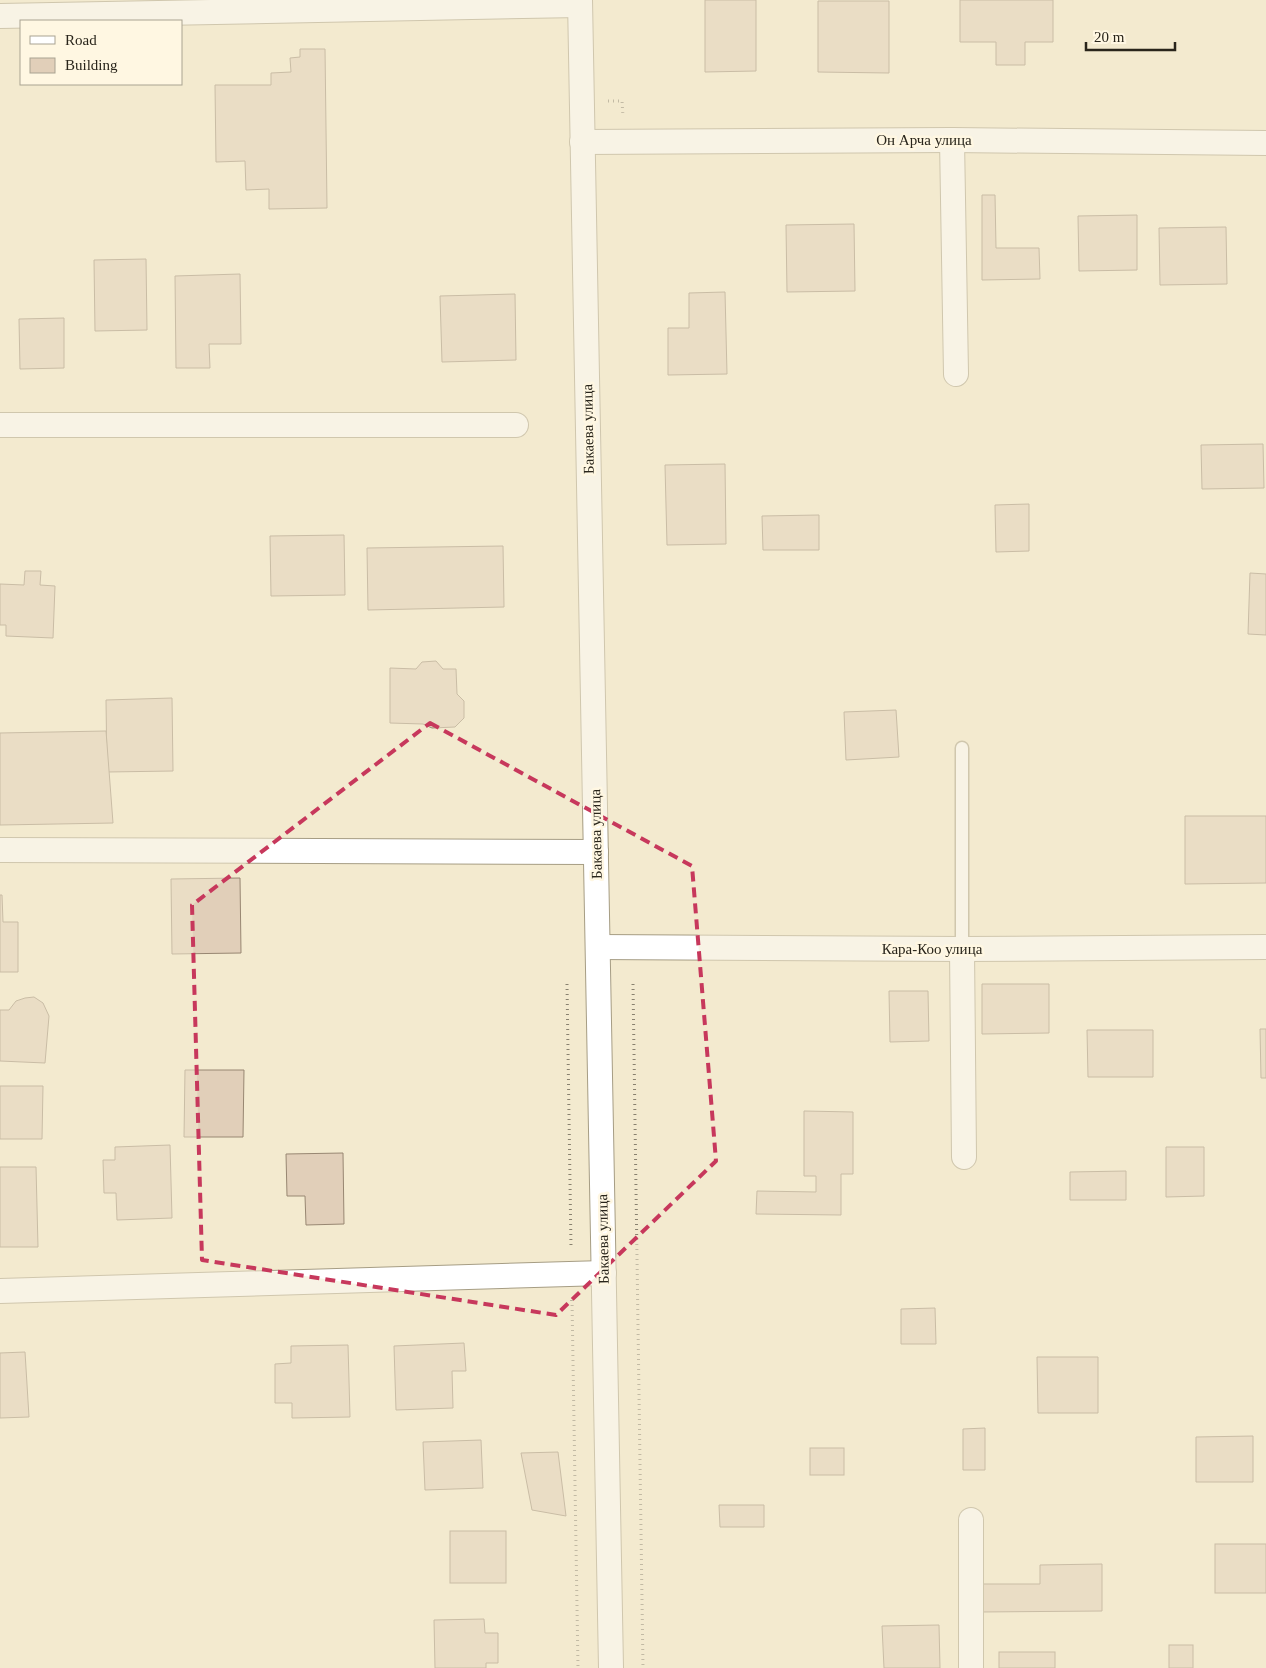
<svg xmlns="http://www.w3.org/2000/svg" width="1266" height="1668" font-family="'Times New Roman',serif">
  <rect width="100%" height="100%" fill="#f3eacf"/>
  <g fill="#e1cfb9" stroke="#988772">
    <polygon points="705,0 756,0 756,71 705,72"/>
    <polygon points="960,0 1053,0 1053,42 1025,42 1025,65 996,65 996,42 960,42"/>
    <polygon points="818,1 889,1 889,73 818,72"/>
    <polygon points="300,49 325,49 327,208 269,209 269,189 246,190 245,161 216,162 215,85 271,85 271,73 291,72 290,58 300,57"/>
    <polygon points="982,195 995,195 996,248 1039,248 1040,279 982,280"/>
    <polygon points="1137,215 1137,270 1079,271 1078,216"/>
    <polygon points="854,224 855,291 787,292 786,225"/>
    <polygon points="1226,227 1227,284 1160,285 1159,228"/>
    <polygon points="146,259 147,330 95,331 94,260"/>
    <polygon points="240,274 241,344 209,344 210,368 176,368 175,276"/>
    <polygon points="725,292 727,374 668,375 668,328 689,328 689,293"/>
    <polygon points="515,294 516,360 442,362 440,296"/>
    <polygon points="64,318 64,368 20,369 19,319"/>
    <polygon points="1263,444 1264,488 1202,489 1201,445"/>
    <polygon points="725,464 726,544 667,545 665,465"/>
    <polygon points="1029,504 1029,551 996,552 995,505"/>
    <polygon points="819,515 819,550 763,550 762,516"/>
    <polygon points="344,535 345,595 271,596 270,536"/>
    <polygon points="503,546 504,607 368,610 367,548"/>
    <polygon points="25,571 41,571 40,585 55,586 53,638 6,636 6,625 0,625 0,584 24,585"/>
    <polygon points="1250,573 1266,574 1266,635 1248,634"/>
    <polygon points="436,661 443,669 456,669 457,694 464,701 464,718 455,727 432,728 423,724 390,723 390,668 416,669 422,662"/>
    <polygon points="172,698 173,771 107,772 106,700"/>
    <polygon points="896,710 899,757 846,760 844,712"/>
    <polygon points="106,731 113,823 0,825 0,733"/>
    <polygon points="1185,816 1266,816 1266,883 1185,884"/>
    <polygon points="240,878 241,953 172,954 171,879"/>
    <polygon points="0,895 2,895 3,922 18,922 18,972 0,972"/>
    <polygon points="982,984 1049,984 1049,1033 982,1034"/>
    <polygon points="889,991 928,991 929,1041 890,1042"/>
    <polygon points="34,997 43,1003 49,1016 45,1063 0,1061 0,1010 9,1010 16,1001 25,998"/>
    <polygon points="1260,1029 1266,1029 1266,1078 1261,1078"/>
    <polygon points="1087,1030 1153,1030 1153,1077 1088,1077"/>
    <polygon points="185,1070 244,1070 243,1137 184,1137"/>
    <polygon points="0,1086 43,1086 42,1139 0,1139"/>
    <polygon points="804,1111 853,1112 853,1174 841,1174 841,1215 756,1214 757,1191 816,1192 816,1176 804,1176"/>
    <polygon points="170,1145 172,1218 117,1220 116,1193 104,1193 103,1160 115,1160 115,1147"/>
    <polygon points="1166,1147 1204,1147 1204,1196 1166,1197"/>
    <polygon points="343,1153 344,1224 306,1225 305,1196 287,1196 286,1154"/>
    <polygon points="0,1167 36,1167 38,1247 0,1247"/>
    <polygon points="1126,1171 1126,1200 1070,1200 1070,1172"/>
    <polygon points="935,1308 936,1344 901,1344 901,1309"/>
    <polygon points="464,1343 466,1371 452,1371 453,1408 396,1410 394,1346"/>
    <polygon points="348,1345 350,1417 292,1418 292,1403 275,1403 275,1364 291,1363 291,1346"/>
    <polygon points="25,1352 29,1417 0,1418 0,1353"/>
    <polygon points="1037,1357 1098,1357 1098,1413 1038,1413"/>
    <polygon points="985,1428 985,1470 963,1470 963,1429"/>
    <polygon points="1253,1436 1253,1482 1196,1482 1196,1437"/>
    <polygon points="481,1440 483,1488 425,1490 423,1442"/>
    <rect x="810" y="1448" width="34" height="27"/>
    <polygon points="558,1452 566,1516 532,1510 521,1453"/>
    <polygon points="719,1505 764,1505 764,1527 720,1527"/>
    <rect x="450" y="1531" width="56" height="52"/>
    <rect x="1215" y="1544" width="51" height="49"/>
    <polygon points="1102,1564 1102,1611 979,1612 979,1584 1040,1584 1040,1565"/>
    <polygon points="484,1619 485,1633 498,1633 498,1663 486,1663 486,1668 435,1668 434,1620"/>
    <polygon points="939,1625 940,1668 884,1668 882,1626"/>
    <rect x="1169" y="1645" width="24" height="23"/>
    <rect x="999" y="1652" width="56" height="16"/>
  </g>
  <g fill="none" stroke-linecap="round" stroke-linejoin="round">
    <g stroke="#a69d84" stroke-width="15">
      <polyline id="lane" points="962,949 962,748"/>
    </g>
    <g stroke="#a69d84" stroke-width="26">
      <g id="street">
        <polyline points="580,0 611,1668"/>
        <polyline points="0,16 580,5"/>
        <polyline points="952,140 956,374"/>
        <polyline points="582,142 952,140 1266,143"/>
        <polyline points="0,425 516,425"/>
        <polyline points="0,850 596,852"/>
        <polyline points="598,947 962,949 1266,947"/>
        <polyline points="962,949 964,1157"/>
        <polyline points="0,1291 604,1273"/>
        <polyline points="971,1668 971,1520"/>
      </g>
    </g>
    <g stroke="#88816f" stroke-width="3" stroke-dasharray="1 4" stroke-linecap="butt">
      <polyline points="608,101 622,101 623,116"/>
      <polyline points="567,984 571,1248"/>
      <polyline points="633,984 643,1668"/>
      <polyline points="572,1300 578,1668"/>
    </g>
    <use href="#lane" stroke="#fff" stroke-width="12"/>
    <use href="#street" stroke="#fff" stroke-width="24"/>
  </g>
  <path d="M0 0H1266V1668H0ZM 430,723 L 692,866 L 716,1161 L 556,1315 L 202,1260 L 192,905 Z" fill="#f3eacf" fill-opacity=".55" fill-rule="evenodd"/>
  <path fill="none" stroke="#c7385c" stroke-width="4" stroke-dasharray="10 6" stroke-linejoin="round" d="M 430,723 L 692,866 L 716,1161 L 556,1315 L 202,1260 L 192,905 Z"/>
  <g text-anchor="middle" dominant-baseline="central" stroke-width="5" stroke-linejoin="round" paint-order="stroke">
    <g font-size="15" fill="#29251b" stroke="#fff7e2">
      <text x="924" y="140">Он Арча улица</text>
      <text transform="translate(588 429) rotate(-91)">Бакаева улица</text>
      <text transform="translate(596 834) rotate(-91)">Бакаева улица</text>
      <text x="932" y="949">Кара-Коо улица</text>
      <text transform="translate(603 1239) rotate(-91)">Бакаева улица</text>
    </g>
  </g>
  <rect x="20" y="20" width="162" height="65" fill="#fff7e2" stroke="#a9a392"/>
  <rect x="30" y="36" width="25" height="8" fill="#ffffff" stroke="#a9a392"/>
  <text x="65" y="45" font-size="15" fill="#29251b">Road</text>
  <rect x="30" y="58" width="25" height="15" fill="#e1cfb9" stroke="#a9a392"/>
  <text x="65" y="70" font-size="15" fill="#29251b">Building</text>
  <path d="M1086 42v8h89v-8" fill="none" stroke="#29251b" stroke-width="2.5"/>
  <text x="1094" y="42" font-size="15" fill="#29251b" stroke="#fff7e2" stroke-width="4" paint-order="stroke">20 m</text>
</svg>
